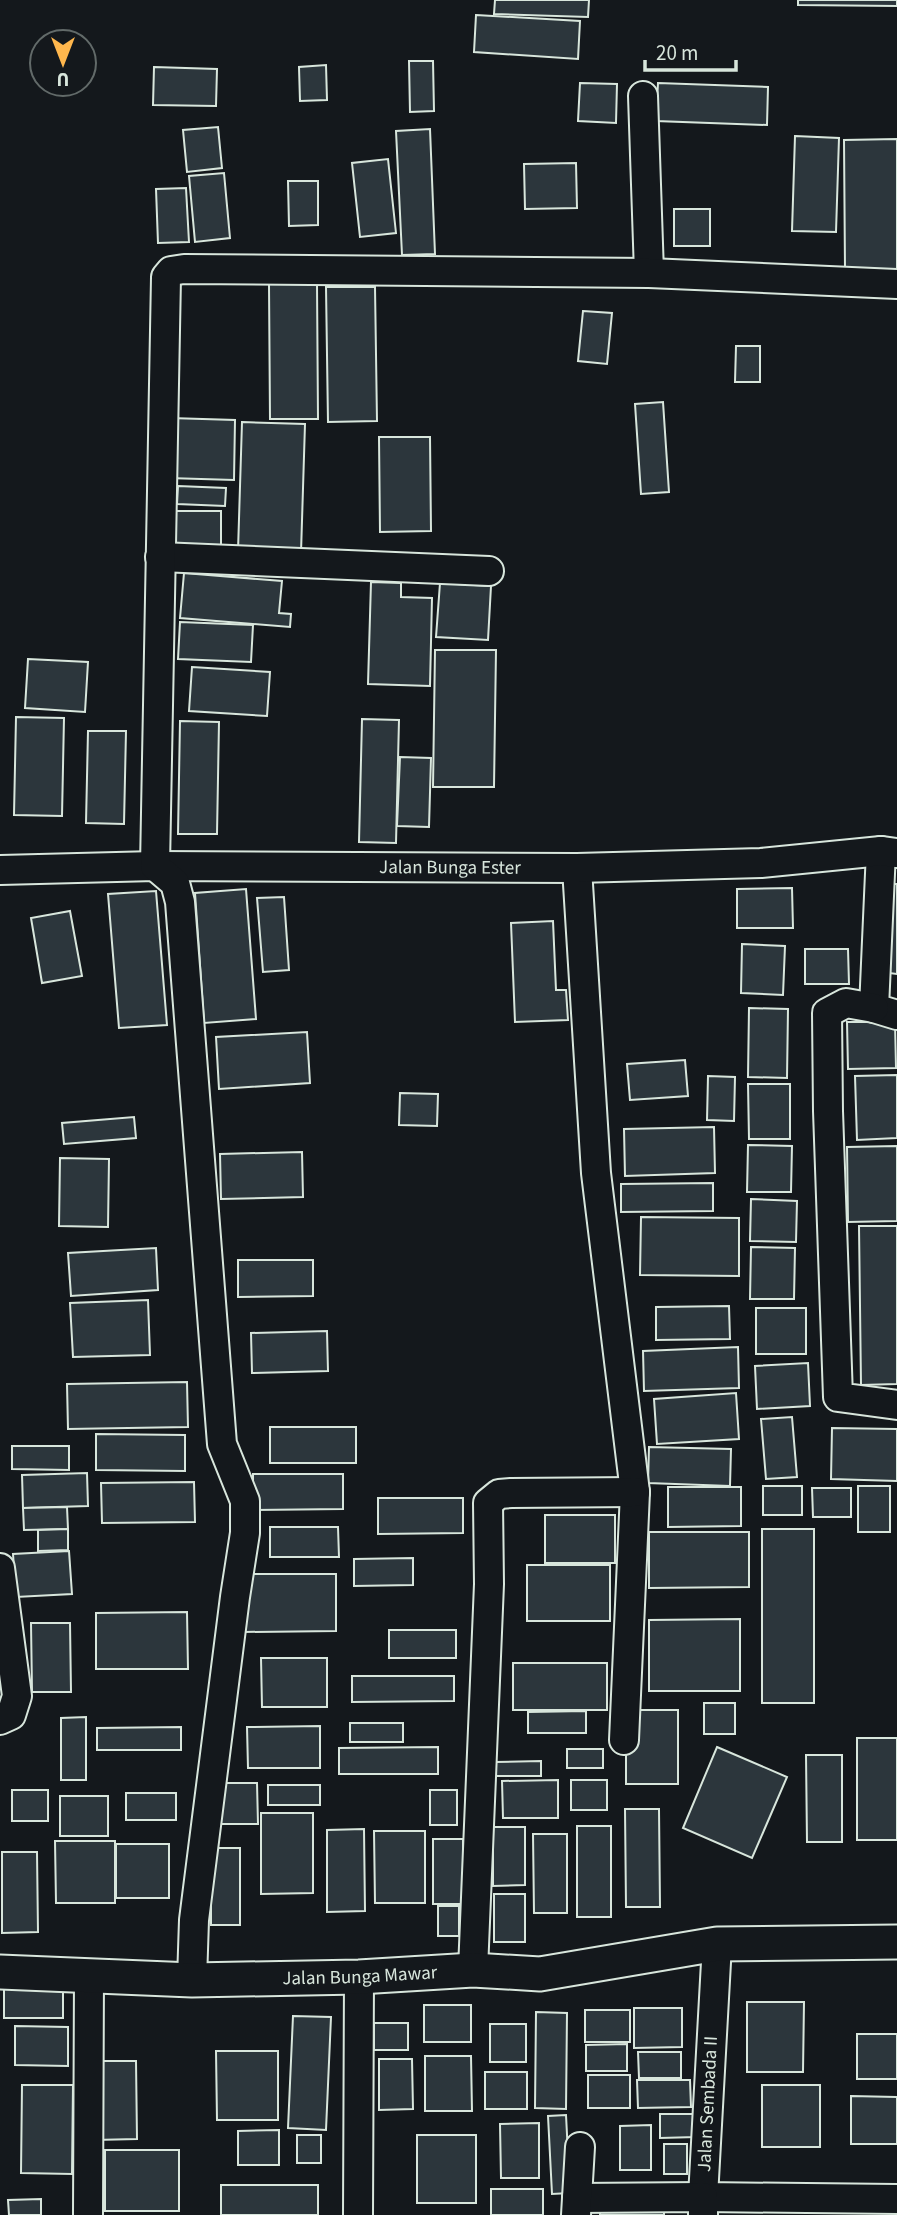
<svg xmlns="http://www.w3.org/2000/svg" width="897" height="2215" font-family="'Source Sans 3',sans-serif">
  <rect width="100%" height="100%" fill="#14181c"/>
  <g fill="#2c363c" stroke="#d8e6dc" stroke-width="2">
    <polygon points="495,0 589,0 588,17 494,14"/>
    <polygon points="798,0 897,0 897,6 798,5"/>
    <polygon points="476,15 580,21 578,59 474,52"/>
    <polygon points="409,61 433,61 434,111 410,112"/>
    <polygon points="326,65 327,100 300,101 299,67"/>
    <polygon points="154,67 217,69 216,106 153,105"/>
    <polygon points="580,83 617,84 616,123 578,121"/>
    <polygon points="658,83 768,87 767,125 656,121"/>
    <polygon points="218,127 222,168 187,172 183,130"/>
    <polygon points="430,129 435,254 402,255 396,131"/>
    <polygon points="795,136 839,138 836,232 792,231"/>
    <polygon points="897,139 897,270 845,270 844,140"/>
    <polygon points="388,159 396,233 360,237 352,163"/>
    <polygon points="576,163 577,208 525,209 524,164"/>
    <polygon points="224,173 230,238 195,242 189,176"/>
    <polygon points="288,181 318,181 318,225 289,226"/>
    <polygon points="186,188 189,242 158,243 156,189"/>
    <rect x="674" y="209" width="36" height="37"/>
    <polygon points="269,284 317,284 318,419 270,419"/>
    <polygon points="326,287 375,287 377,421 328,422"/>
    <polygon points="583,311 612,313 607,364 578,361"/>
    <polygon points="736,346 760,346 760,382 735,382"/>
    <polygon points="663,402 669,492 641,494 635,404"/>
    <polygon points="170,418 235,420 234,480 168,478"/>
    <polygon points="242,422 305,424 301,553 238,551"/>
    <polygon points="379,437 430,437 431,531 380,532"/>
    <polygon points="178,486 226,488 225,506 177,504"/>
    <polygon points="173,511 221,511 221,547 173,548"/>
    <polygon points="184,573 282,581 279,613 291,614 290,627 180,618"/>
    <polygon points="371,582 401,583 401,597 432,598 430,686 368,684"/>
    <polygon points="440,583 491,586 488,640 436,637"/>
    <polygon points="180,622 253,625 251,662 178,659"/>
    <polygon points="435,650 496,650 494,787 433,787"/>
    <polygon points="28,659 88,662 85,712 25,708"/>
    <polygon points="192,667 270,672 267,716 189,711"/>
    <polygon points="16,717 64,718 62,816 14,815"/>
    <polygon points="362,719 399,720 396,843 359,842"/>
    <polygon points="180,721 219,722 217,834 178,834"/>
    <polygon points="88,731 126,731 124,824 86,823"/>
    <polygon points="400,757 431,758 429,827 397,826"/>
    <polygon points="891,884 897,884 897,974 881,972"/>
    <polygon points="792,888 793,928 737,928 737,889"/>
    <polygon points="246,889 256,1019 204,1023 195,893"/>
    <polygon points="156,891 167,1025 119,1028 108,894"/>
    <polygon points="284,897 289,970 263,972 257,898"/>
    <polygon points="70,911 82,976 42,983 31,918"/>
    <polygon points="553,921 556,990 566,990 568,1020 515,1022 511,923"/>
    <polygon points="742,944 785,946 783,995 741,993"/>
    <polygon points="805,949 848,949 849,984 805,984"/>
    <polygon points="749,1008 788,1009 787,1078 748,1077"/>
    <polygon points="847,1022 895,1022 896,1068 848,1069"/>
    <polygon points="307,1032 310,1083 219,1089 216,1037"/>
    <polygon points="685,1060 688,1096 630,1100 627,1064"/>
    <polygon points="897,1075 897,1138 857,1140 855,1076"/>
    <polygon points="708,1076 735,1077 734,1121 707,1120"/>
    <polygon points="748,1084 790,1084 790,1139 749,1139"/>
    <polygon points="400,1093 438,1094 437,1126 399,1125"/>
    <polygon points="134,1117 136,1138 64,1144 62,1123"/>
    <polygon points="714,1127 715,1173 625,1176 624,1129"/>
    <polygon points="748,1145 792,1146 791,1192 747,1192"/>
    <polygon points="897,1146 897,1221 848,1222 847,1147"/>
    <polygon points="302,1152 303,1197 221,1199 220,1154"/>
    <polygon points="60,1158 109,1159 108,1227 59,1226"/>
    <polygon points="713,1183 713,1211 621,1212 621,1184"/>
    <polygon points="751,1199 797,1201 796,1242 750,1241"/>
    <polygon points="641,1217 739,1218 739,1276 640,1275"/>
    <polygon points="859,1226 897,1226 897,1384 861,1385"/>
    <polygon points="751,1247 795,1248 794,1299 750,1299"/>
    <polygon points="156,1248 158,1290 71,1296 68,1253"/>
    <polygon points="238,1260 313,1260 313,1296 238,1297"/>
    <polygon points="148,1300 150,1355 73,1357 70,1303"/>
    <polygon points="729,1306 730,1339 656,1340 656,1307"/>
    <rect x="756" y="1308" width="50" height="46"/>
    <polygon points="327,1331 328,1371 252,1373 251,1333"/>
    <polygon points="738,1347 739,1388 644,1391 643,1351"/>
    <polygon points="808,1363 810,1406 757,1409 755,1366"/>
    <polygon points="187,1382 188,1427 68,1429 67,1384"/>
    <polygon points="736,1393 739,1439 657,1444 654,1399"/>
    <polygon points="792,1417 797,1477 766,1479 761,1419"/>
    <rect x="270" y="1427" width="86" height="36"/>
    <polygon points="832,1428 897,1429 897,1481 831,1479"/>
    <polygon points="96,1434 185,1435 185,1471 96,1470"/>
    <polygon points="12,1446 69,1446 69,1470 12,1469"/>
    <polygon points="649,1447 731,1449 730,1486 648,1483"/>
    <polygon points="87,1473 88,1506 23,1508 22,1475"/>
    <polygon points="253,1474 343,1474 343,1509 253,1510"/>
    <polygon points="194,1482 195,1522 102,1523 101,1483"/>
    <rect x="763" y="1486" width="39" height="29"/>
    <rect x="858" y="1486" width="32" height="46"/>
    <polygon points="668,1487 741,1487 741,1526 668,1527"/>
    <polygon points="812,1488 851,1488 851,1517 813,1517"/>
    <polygon points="378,1498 463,1498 463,1533 378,1534"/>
    <polygon points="67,1507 68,1529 24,1530 23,1508"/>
    <rect x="545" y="1515" width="70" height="48"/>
    <polygon points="270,1527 338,1527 339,1557 270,1557"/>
    <polygon points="68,1529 68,1550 38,1551 38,1530"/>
    <rect x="762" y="1529" width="52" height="174"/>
    <polygon points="649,1532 749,1532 749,1587 649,1588"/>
    <polygon points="69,1551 72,1594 16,1597 13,1554"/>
    <polygon points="413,1558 413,1585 354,1586 354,1559"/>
    <rect x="527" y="1565" width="83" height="56"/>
    <polygon points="244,1574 336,1574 336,1631 244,1632"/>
    <polygon points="187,1612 188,1669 96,1669 96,1613"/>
    <polygon points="740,1619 740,1691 649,1691 649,1620"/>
    <polygon points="31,1623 70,1623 71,1692 32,1692"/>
    <rect x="389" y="1630" width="67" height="28"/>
    <polygon points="261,1658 327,1658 327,1707 262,1707"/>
    <rect x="513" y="1663" width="94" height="47"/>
    <polygon points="352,1676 454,1676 454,1701 352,1702"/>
    <rect x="704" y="1703" width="31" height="31"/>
    <rect x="626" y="1710" width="52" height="74"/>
    <polygon points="586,1711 586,1733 528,1733 528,1712"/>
    <polygon points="86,1717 86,1780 61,1780 61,1718"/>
    <rect x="350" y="1723" width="53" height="19"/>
    <polygon points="320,1726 320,1768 248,1768 247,1727"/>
    <polygon points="181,1727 181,1750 97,1750 97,1728"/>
    <rect x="857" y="1738" width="40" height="102"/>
    <polygon points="438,1747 438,1774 339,1774 339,1748"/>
    <polygon points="717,1747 787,1777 752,1858 683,1828"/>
    <rect x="567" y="1749" width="36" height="19"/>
    <polygon points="806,1755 842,1755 842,1842 807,1842"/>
    <polygon points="541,1761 541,1776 496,1776 496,1762"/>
    <polygon points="558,1780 558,1818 503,1818 502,1781"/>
    <rect x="571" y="1780" width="36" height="30"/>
    <polygon points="218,1783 257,1783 258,1824 218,1824"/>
    <rect x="268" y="1785" width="52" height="20"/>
    <rect x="12" y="1790" width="36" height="31"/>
    <rect x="430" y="1790" width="27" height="35"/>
    <rect x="126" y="1793" width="50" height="27"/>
    <rect x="60" y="1796" width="48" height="40"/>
    <polygon points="625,1809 659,1809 660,1907 626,1907"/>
    <polygon points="261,1813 313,1813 313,1893 261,1894"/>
    <rect x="577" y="1826" width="34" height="91"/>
    <polygon points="493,1827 525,1827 525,1885 493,1886"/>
    <polygon points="364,1829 365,1911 327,1912 327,1830"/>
    <polygon points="374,1831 425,1831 425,1903 375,1903"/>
    <polygon points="533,1834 567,1834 567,1913 534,1913"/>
    <rect x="433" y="1839" width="30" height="65"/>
    <polygon points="55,1841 115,1841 115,1903 56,1903"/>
    <rect x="116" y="1844" width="53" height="54"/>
    <rect x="211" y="1848" width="29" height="77"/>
    <polygon points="2,1852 37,1852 38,1932 2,1933"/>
    <rect x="494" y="1894" width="31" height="48"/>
    <rect x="438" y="1906" width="21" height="30"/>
    <rect x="4" y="1981" width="59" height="37"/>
    <polygon points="747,2002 804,2002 803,2072 747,2072"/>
    <rect x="424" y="2005" width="47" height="37"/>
    <polygon points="634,2008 682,2008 682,2047 634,2048"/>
    <rect x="585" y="2010" width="45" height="32"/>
    <polygon points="536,2012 567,2013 566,2109 535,2108"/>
    <polygon points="293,2016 331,2017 326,2130 288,2128"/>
    <rect x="374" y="2023" width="34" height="27"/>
    <rect x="490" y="2024" width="36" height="38"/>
    <polygon points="15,2026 68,2027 68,2066 15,2065"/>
    <rect x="857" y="2034" width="40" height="45"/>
    <polygon points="627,2044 627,2071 586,2071 586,2045"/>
    <polygon points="216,2051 278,2051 278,2120 217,2120"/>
    <polygon points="638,2052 681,2052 681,2078 639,2078"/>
    <polygon points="425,2056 471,2056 472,2111 425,2111"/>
    <polygon points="379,2059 412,2059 413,2109 379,2110"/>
    <polygon points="94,2061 136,2061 137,2139 94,2140"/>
    <rect x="485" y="2072" width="42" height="37"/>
    <rect x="588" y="2075" width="42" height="33"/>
    <polygon points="637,2080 690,2080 691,2107 638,2108"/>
    <polygon points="22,2085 73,2085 72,2174 21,2173"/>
    <rect x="762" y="2085" width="58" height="62"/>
    <polygon points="851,2096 897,2097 897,2144 851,2144"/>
    <polygon points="660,2114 695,2114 696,2137 660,2138"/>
    <polygon points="566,2115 570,2193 552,2194 548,2116"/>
    <polygon points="539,2123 539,2178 501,2178 500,2124"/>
    <polygon points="651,2125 651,2170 620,2170 620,2126"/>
    <polygon points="279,2130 279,2165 238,2165 238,2131"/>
    <rect x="297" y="2135" width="24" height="28"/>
    <rect x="417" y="2135" width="59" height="68"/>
    <rect x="664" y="2144" width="23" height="30"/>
    <rect x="105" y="2150" width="74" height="61"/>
    <rect x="221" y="2185" width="97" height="30"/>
    <rect x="491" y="2189" width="52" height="26"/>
    <polygon points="41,2199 41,2215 9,2215 8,2200"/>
    <rect x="600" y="2212" width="64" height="3"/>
  </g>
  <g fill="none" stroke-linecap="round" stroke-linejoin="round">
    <g stroke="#d8e6dc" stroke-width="32">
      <g id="minor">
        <polyline points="643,96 649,273"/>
        <polyline points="160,557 489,571"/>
        <polyline points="881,851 874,1008 897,1015"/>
        <polyline points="577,868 596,1173 635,1492 624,1740"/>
        <path id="s1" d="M 0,870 L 155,866 L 577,868 L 761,863 L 881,851 L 897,853"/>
        <polyline points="874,1008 846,1003 827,1013 828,1111 838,1397 897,1405"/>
        <polyline points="0,1568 17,1696 11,1715 0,1720"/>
        <polyline points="717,1944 703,2197 897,2199"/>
        <polyline points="473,1970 489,1584 488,1503 499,1494 511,1493 635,1492"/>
        <polyline points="192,1980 194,1920 235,1597 245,1533 245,1501 222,1444 180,902 175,883 155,866 166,277 171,271 184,269 649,273 897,284"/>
        <polyline points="577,2198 703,2197 703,2215"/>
        <polyline points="88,2215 89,1974"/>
        <polyline points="358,2215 359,1977"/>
        <polyline points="576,2215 580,2147"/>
      </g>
    </g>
    <g stroke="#d8e6dc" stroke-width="37">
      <g id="tertiary">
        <path id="s2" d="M 0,1972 L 192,1980 L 359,1977 L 473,1970 L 540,1974 L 717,1944 L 897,1942"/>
      </g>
    </g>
    <use href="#minor" stroke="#14181c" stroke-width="28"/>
    <use href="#tertiary" stroke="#14181c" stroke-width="33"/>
  </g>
  <g text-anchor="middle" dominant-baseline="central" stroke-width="5" stroke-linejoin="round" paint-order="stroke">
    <g font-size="19" fill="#d8e6dc" stroke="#14181c">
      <text stroke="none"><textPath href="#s1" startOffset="450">Jalan Bunga Ester</textPath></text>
      <text stroke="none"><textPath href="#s2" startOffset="360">Jalan Bunga Mawar</textPath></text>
      <text transform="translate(708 2104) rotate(-87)">Jalan Sembada II</text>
    </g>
  </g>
  <g transform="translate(63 63) rotate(180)"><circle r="33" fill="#14181c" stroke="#626a69" stroke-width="2"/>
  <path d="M0-5L12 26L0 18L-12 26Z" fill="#ffb74d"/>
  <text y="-10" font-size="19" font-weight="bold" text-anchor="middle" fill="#d8e6dc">U</text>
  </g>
  <path d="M645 60v10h91v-10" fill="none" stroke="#d8e6dc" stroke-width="3.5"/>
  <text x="656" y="60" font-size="21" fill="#d8e6dc" stroke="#14181c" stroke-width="5" paint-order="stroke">20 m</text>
</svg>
